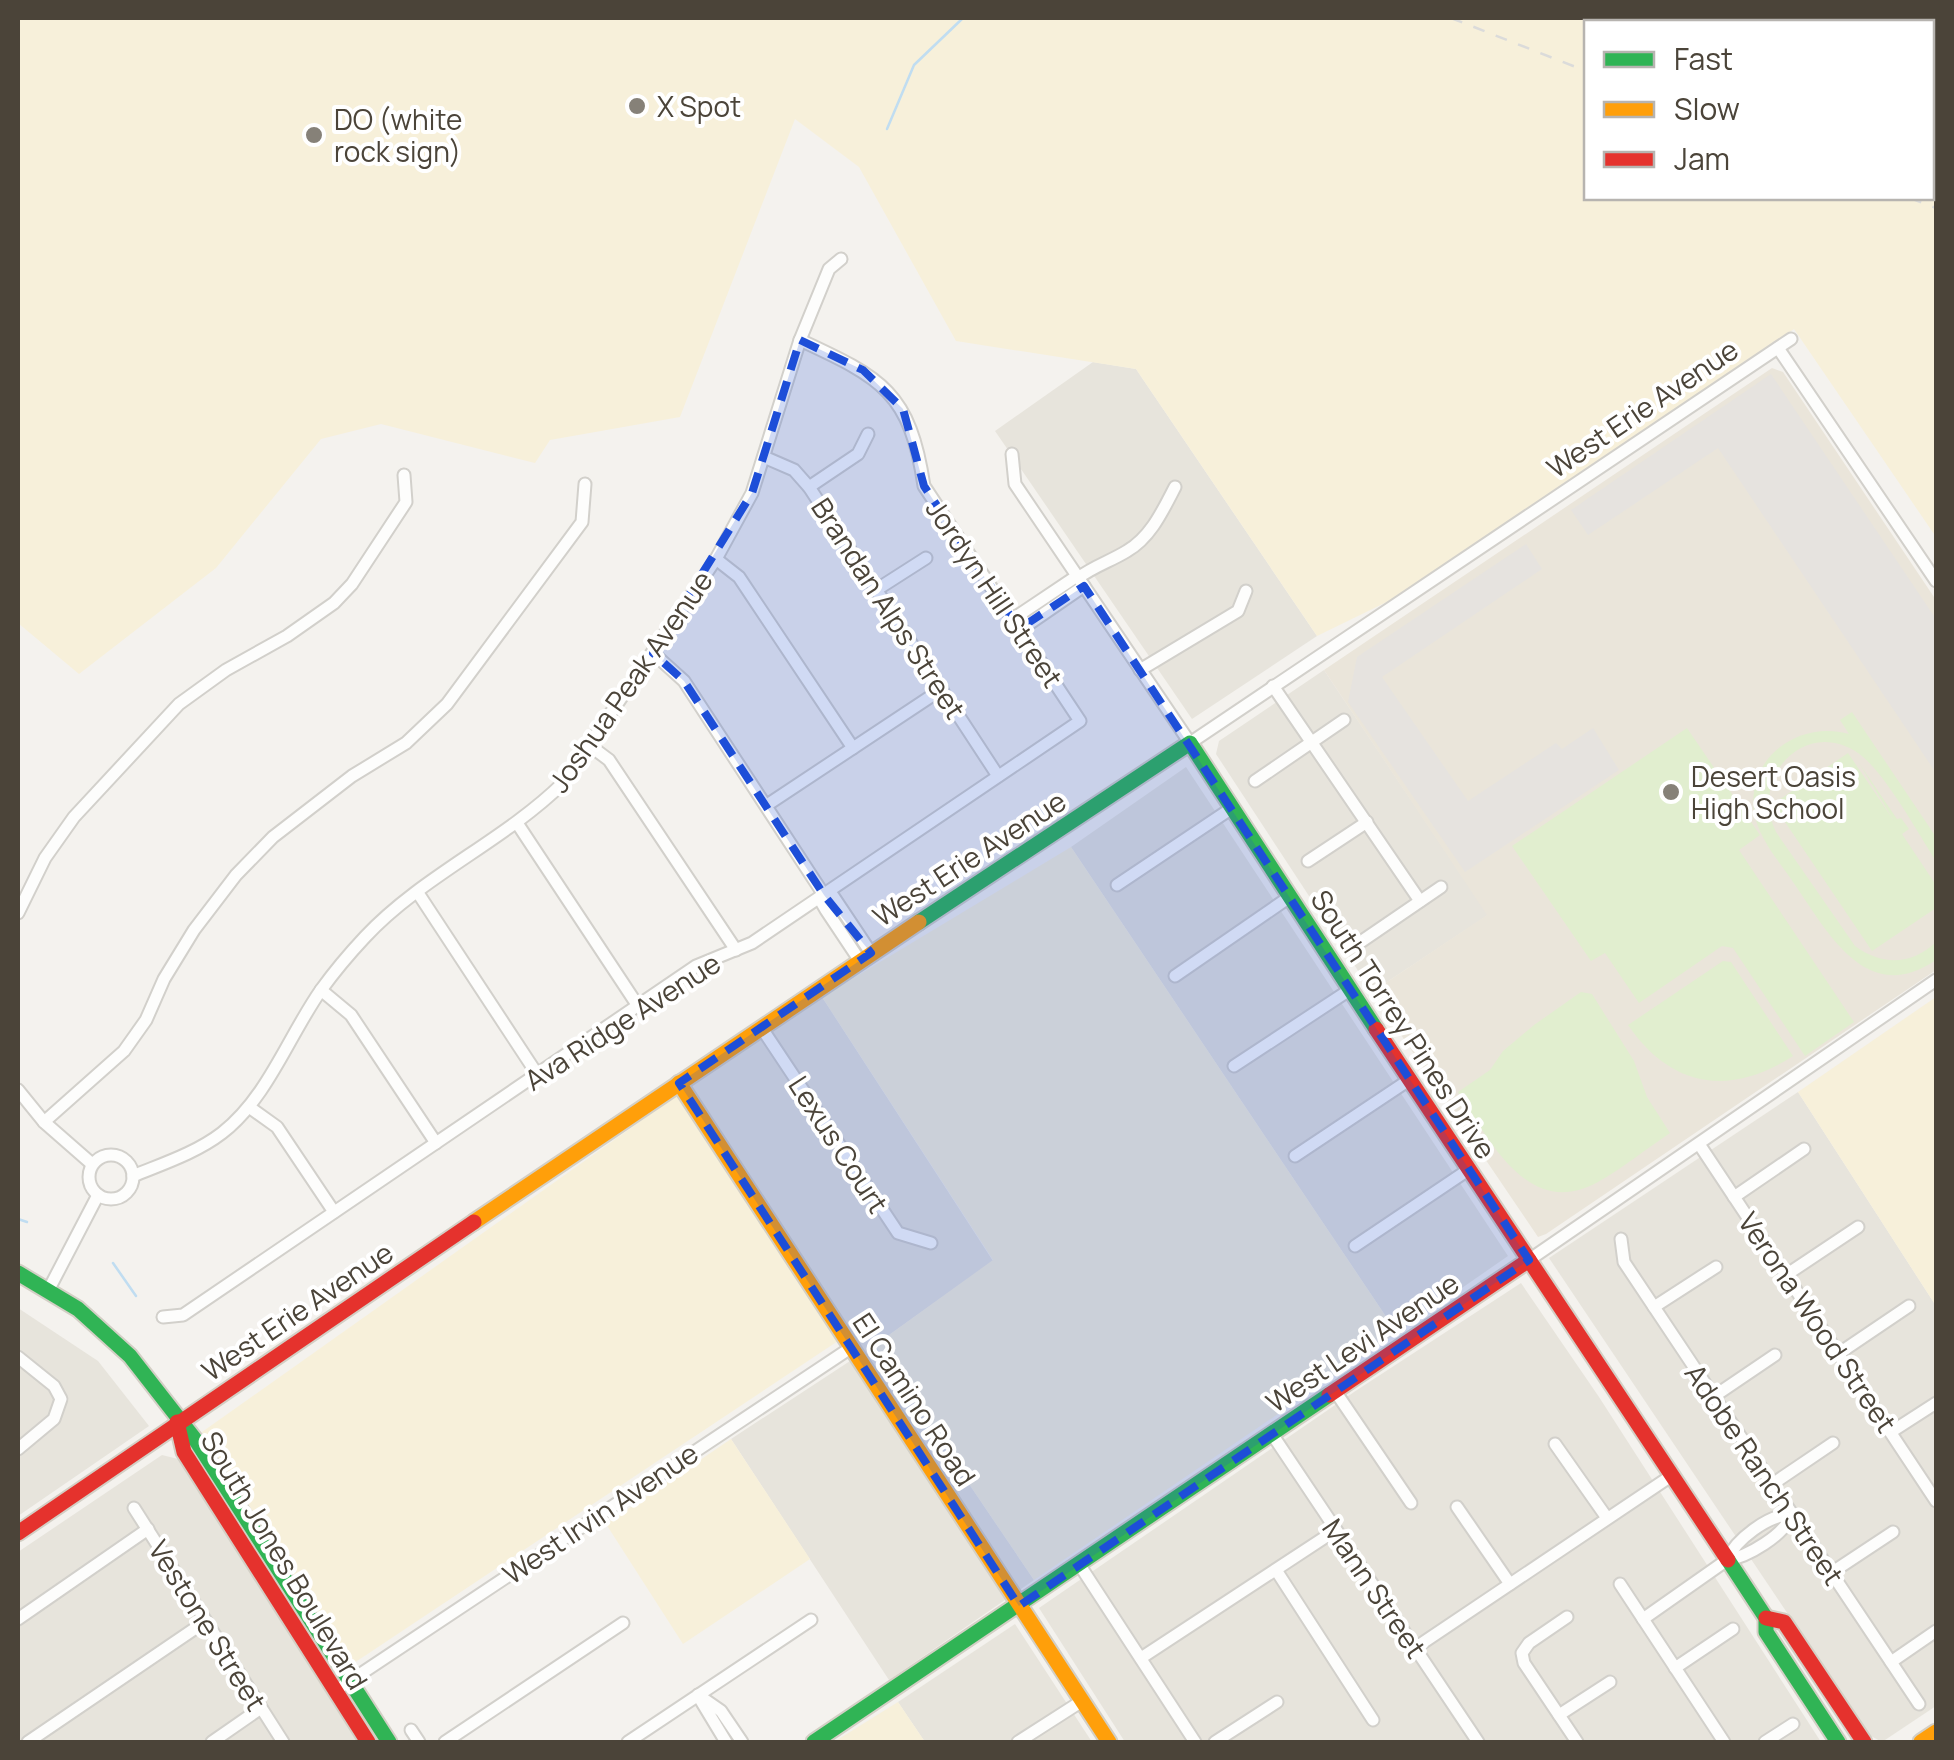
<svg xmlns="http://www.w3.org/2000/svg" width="1954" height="1760" font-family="Manrope,sans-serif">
  <rect width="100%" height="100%" fill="#f4f2ee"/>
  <g fill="#e7e4dc">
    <polygon points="1093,362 1136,369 1317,636 1192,719 995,431"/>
    <polygon points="1324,670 1488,915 1372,992 1216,754 1219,741"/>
    <polygon points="1186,767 1508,1256 1397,1333 1071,847"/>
    <polygon points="822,997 993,1261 875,1345 1034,1580 889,1680 731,1439 850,1361 679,1094"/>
    <polygon points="1798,1092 1936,1306 1936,1706 1882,1742 1869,1735 1549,1258"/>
    <polygon points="1521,1283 1599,1397 1821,1742 1125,1742 1039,1608 1357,1390"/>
    <polygon points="18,1308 98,1361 149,1426 18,1516"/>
    <polygon points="162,1455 178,1459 357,1742 18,1742 18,1552"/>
    <polygon points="1015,1624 1092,1742 925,1742 898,1702"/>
  </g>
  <polygon fill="#eae5da" points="1772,368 1783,372 1936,600 1936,970 1546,1234 1538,1237 1372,992 1487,915 1324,670"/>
  <g fill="#e1eecf">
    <path d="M 1852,712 L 1936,837 L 1936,861 C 1918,833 1884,771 1858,753 C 1805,717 1749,777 1776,832 L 1855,946 C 1882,966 1912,965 1936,942 L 1936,960 C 1867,1007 1829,934 1795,885 C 1780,862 1758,839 1754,811 C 1747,756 1800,720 1849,734 L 1840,720 Z"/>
    <polygon points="1687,728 1760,835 1739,850 1854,1022 1805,1056 1733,948 1722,946 1639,1003 1605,953 1591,961 1512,846"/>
    <polygon points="1848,753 1894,821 1859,763 1897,819 1901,818 1909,829 1902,834 1936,885 1936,908 1872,951 1773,804"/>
    <path d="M 1723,961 L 1731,962 L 1793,1056 C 1730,1097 1671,1088 1628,1025 Z"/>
    <path d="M 1581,992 L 1592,994 L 1634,1061 L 1647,1097 L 1670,1133 C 1646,1149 1623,1168 1598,1182 C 1528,1221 1489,1139 1458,1092 L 1490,1070 L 1503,1051 L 1534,1025 Z"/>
  </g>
  <g fill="#f7f0da" fill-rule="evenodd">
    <path d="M 18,18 L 1936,18 L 1936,537 L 1794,329 L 1399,596 L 1317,636 L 1136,369 L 956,341 L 859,167 L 795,119 L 680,417 L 550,440 L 535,463 L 381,424 L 321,439 L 216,568 L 79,674 L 18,623 ZM 1586,22 L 1932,22 L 1932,198 L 1586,198 Z"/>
    <polygon points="1071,847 1397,1333 1034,1580 875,1345 993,1260 822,997"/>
    <polygon points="1936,997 1936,1306 1798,1092"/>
    <polygon points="679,1094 838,1341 351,1665 202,1432"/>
    <polygon points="731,1439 810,1559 683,1644 606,1524"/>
    <polygon points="898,1702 925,1742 834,1742"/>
  </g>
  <g fill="#e6e3df">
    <polygon points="1771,374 1936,619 1936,773 1718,448 1588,535 1571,510"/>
    <polygon points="1526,544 1542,569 1382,677 1468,801 1556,743 1562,749 1593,728 1619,770 1465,872 1348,702 1357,657"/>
  </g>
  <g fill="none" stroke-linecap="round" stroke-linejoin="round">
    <g stroke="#c0ddf1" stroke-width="2.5">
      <polyline points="887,129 914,65 963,18"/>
      <polyline points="18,1219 27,1222"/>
      <polyline points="113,1263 136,1296"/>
    </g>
    <g stroke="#d2d0cb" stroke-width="15">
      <g id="street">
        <polyline points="1778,348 1936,581"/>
        <polyline points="1012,454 1015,484 1190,743 1791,339"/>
        <polyline points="764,457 794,470 809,487 998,776"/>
        <polyline points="809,487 858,454 868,434"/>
        <polyline points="716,559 739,577 853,748"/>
        <path d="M 1078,578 C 1094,566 1111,561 1127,551 C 1151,537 1163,510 1175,487"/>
        <polyline points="876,590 926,558"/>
        <polyline points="1013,619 1077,576"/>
        <polyline points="1020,630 1084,586"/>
        <polyline points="653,653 684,681 824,895 822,903 826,910 860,961"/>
        <polyline points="1140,670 1238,611 1246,591"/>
        <polyline points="1273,686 1420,901"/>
        <polyline points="589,745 609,760 736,950"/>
        <polyline points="1255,781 1344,720"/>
        <polyline points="767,805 942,689"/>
        <polyline points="517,823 638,1006"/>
        <polyline points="1308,861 1367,822"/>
        <polyline points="1117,885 1232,808"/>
        <polyline points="418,893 537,1074"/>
        <polyline points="824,895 833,896 871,953"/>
        <polyline points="18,913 45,858 74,817 179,704 226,670 287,636 334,603 352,584 406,502 404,475"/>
        <polyline points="1362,941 1441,887"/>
        <polyline points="1175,976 1291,896"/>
        <polyline points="321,990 351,1015 436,1143"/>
        <polyline points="761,1027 898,1233 931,1243"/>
        <polyline points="1234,1066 1351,989"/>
        <polyline points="18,1090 44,1122 92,1164"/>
        <polyline points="249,1107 277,1127 334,1212"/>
        <polyline points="44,1122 124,1051 146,1020 164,979 194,930 236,875 273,837 352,776 406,743 447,704 582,522 585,484"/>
        <polyline points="1699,1144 1936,1501"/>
        <circle cx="111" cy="1177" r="22"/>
        <polyline points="1295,1156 1409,1080"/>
        <path d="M 133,1176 C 162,1164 196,1153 222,1133 C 268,1097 288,1037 321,990 C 334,972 350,953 365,937 C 422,876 504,841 563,783 L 716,559 L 752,493 L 800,340 L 829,269 L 841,259"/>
        <polyline points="1734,1197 1804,1149"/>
        <polyline points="1621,1239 1624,1262 1919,1704"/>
        <polyline points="1355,1246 1468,1170"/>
        <polyline points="1529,1260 1936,980"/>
        <polyline points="1786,1275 1858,1227"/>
        <polyline points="49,1289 98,1195"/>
        <polyline points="1654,1307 1716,1267"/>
        <path d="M 163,1317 L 183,1315 L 696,966 L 752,943 L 1080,721 L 924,486 C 910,392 882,378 800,340"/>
        <polyline points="1838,1354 1909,1306"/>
        <polyline points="18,1357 54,1386 61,1399 54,1419 18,1449"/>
        <polyline points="1335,1391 1411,1503"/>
        <polyline points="1713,1397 1775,1355"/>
        <polyline points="1891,1432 1936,1403"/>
        <polyline points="1272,1434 1478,1742"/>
        <polyline points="1555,1444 1607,1518"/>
        <polyline points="1771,1485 1833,1443"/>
        <polyline points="1457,1507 1510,1584"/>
        <polyline points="134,1508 283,1742"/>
        <path d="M 1727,1560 C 1735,1540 1769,1514 1791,1515"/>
        <polyline points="1079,1564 1195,1742"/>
        <polyline points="1276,1570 1373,1720"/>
        <polyline points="1831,1573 1893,1532"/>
        <polyline points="1620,1584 1724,1742"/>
        <polyline points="1567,1617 1529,1643 1522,1653 1524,1663 1577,1742"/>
        <polyline points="18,1619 148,1529"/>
        <path d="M 1643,1619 L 1727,1560 C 1747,1557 1785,1535 1791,1515"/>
        <polyline points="1415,1648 1671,1476"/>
        <polyline points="1141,1658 1336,1530"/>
        <polyline points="1891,1662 1936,1631"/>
        <polyline points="1675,1668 1733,1629"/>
        <polyline points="335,1691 852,1347"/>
        <polyline points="698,1695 721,1711 742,1742"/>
        <polyline points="700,1699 726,1742"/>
        <polyline points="1559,1715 1610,1682"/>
        <polyline points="411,1730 419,1742"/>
        <polyline points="28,1742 206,1621"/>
        <polyline points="212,1742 261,1708"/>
        <polyline points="445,1742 623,1623"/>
        <polyline points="628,1742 811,1620"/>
        <polyline points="1018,1742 1082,1701"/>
        <polyline points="1215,1742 1277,1702"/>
        <polyline points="1765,1742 1793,1724"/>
      </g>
    </g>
    <g stroke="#d3cfc5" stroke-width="19">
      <g id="fast">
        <polyline points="919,922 1190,743 1376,1029"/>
        <polyline points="18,1273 78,1309 130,1356 197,1442 389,1742"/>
        <polyline points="1728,1560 1766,1618 1766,1632 1838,1742"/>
        <polyline points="814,1742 1329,1395"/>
      </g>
    </g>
    <g stroke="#d3cfc5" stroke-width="19">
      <g id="slow">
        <polyline points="679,1083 1109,1742"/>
        <polyline points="474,1222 919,922"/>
        <polyline points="1921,1742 1936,1732"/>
      </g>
    </g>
    <g stroke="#d3cfc5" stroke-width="19">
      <g id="jam">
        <polyline points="1376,1029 1728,1560"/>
        <polyline points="1329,1395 1529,1260"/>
        <polyline points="177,1422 184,1452 368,1742"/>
        <polyline points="18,1533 474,1222"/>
        <polyline points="1766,1618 1784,1622 1864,1742"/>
      </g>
    </g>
    <use href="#street" stroke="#fdfdfc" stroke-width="11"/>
    <use href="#fast" stroke="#30b455" stroke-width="15"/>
    <use href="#slow" stroke="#ff9f0a" stroke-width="15"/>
    <use href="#jam" stroke="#e5322d" stroke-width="15"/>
    <g stroke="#dbdbda" stroke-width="2.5" stroke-dasharray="12 12" stroke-linecap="butt">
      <polyline points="1451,18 1586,71"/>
      <polyline points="1910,198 1936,208"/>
    </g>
  </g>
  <path fill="#1d4ed8" fill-opacity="0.2" stroke="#1d4ed8" stroke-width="8" stroke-dasharray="20 12" stroke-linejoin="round" d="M 800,340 L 863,370 L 903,409 L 924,486 L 1019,629 L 1084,586 L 1529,1260 L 1019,1606 L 679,1083 L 871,953 L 824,895 L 684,681 L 653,653 L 752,493 Z"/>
  <g fill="#868178" stroke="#fff" stroke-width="4">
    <circle cx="637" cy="106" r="10"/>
    <circle cx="314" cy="135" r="10"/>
    <circle cx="1671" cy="792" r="10"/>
  </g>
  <g text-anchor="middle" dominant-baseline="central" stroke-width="8" stroke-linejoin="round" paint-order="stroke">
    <g font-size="28" fill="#4b4439" stroke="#fff" text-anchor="start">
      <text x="657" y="106">X Spot</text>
      <text x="334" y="119">DO (white<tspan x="334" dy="32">rock sign)</tspan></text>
      <text x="1691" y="776">Desert Oasis<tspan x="1691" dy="32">High School</tspan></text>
    </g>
    <g font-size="28" fill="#4b4439" stroke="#fff">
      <text transform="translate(1642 408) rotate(-34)">West Erie Avenue</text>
      <text transform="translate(995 593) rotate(56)">Jordyn Hill Street</text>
      <text transform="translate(889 608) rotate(57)">Brandan Alps Street</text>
      <text transform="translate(630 681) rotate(-55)">Joshua Peak Avenue</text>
      <text transform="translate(969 858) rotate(-33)">West Erie Avenue</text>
      <text transform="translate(622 1021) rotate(-33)">Ava Ridge Avenue</text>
      <text transform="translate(1404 1024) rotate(57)">South Torrey Pines Drive</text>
      <text transform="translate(839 1144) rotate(57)">Lexus Court</text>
      <text transform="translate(297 1311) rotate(-34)">West Erie Avenue</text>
      <text transform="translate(1818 1322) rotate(56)">Verona Wood Street</text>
      <text transform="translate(1362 1342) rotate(-34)">West Levi Avenue</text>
      <text transform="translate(915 1399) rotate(57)">El Camino Road</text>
      <text transform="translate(1765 1474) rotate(56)">Adobe Ranch Street</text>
      <text transform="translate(600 1513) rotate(-34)">West Irvin Avenue</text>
      <text transform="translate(285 1560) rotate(59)">South Jones Boulevard</text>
      <text transform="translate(1375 1588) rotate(56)">Mann Street</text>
      <text transform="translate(208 1625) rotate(58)">Vestone Street</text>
    </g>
  </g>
  <rect width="1954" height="1760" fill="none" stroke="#4b4439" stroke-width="40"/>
  <rect x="1584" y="20" width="350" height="180" fill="#ffffff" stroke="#b7b4b0" stroke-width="2.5"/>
  <rect x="1604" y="52" width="50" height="15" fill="#30b455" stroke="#b7b4b0" stroke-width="2.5"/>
  <text x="1674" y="70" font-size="30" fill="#4b4439">Fast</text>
  <rect x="1604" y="102" width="50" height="15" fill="#ff9f0a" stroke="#b7b4b0" stroke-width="2.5"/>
  <text x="1674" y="120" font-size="30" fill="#4b4439">Slow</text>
  <rect x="1604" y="152" width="50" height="15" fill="#e5322d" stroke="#b7b4b0" stroke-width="2.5"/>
  <text x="1674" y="170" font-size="30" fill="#4b4439">Jam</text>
</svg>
